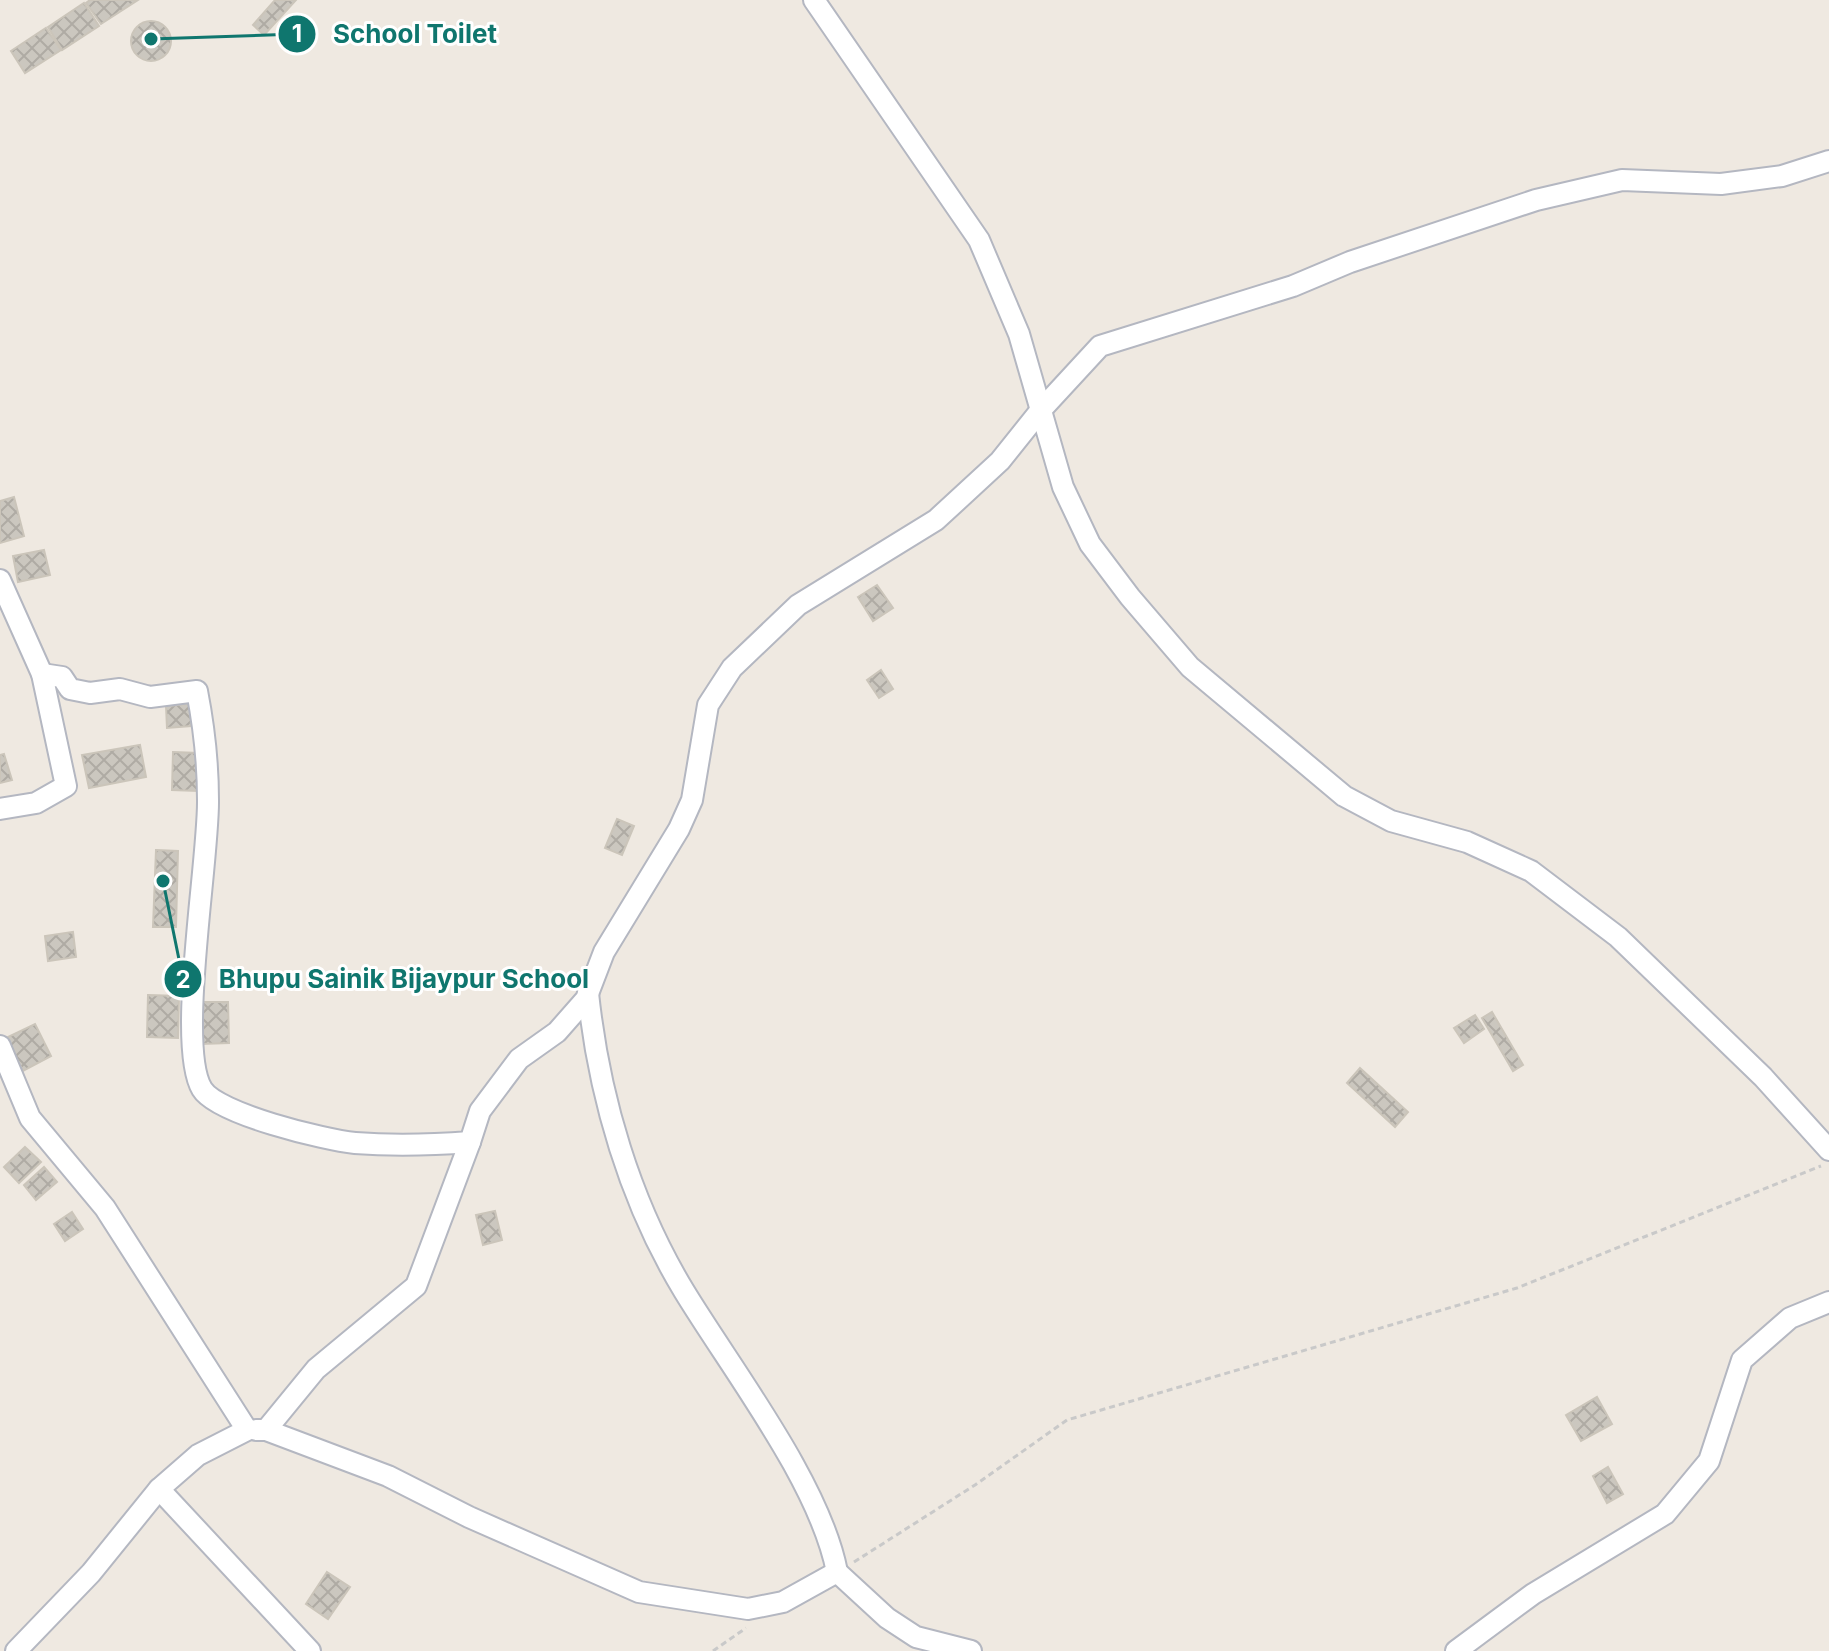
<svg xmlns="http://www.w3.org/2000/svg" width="1829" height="1651" font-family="Inter,sans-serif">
  <defs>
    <pattern id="building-cross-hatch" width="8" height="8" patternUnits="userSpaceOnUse" patternTransform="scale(2)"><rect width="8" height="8" fill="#cbc7bf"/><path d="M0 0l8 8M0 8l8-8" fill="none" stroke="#afaba4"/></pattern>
  </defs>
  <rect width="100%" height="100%" fill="#efe9e1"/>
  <g fill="url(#building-cross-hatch)" stroke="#cbc5ba" stroke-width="2">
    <polygon points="90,0 138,0 101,24 86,3"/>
    <polygon points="275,0 296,0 264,35 253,25"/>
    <polygon points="84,3 99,26 62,50 48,27"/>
    <circle cx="151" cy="41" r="20"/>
    <polygon points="46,28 61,50 25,73 11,51"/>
    <polygon points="14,497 24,536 0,543 0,501"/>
    <polygon points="44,550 50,575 18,582 13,556"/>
    <polygon points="877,585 893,608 873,621 858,597"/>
    <polygon points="881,670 893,689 879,698 867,680"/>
    <polygon points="190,704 191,726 167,728 166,706"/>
    <polygon points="140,745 146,777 89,788 82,755"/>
    <polygon points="173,752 199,753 198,791 172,790"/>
    <polygon points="4,754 12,780 0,783 0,755"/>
    <polygon points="617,819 634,826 622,855 605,848"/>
    <polygon points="156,850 178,851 176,927 153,927"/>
    <polygon points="73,932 76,957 48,961 45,936"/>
    <polygon points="148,995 179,996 178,1038 147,1037"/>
    <polygon points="200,1002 228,1002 229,1043 201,1044"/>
    <polygon points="1492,1012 1523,1065 1513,1071 1482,1018"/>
    <polygon points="1475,1015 1484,1029 1464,1043 1454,1028"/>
    <polygon points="35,1024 51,1056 23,1071 6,1038"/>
    <polygon points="1360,1068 1408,1112 1395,1127 1347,1083"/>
    <polygon points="25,1147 41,1162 19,1183 4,1167"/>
    <polygon points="44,1167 57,1182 36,1200 24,1185"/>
    <polygon points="495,1211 502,1240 483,1245 476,1215"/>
    <polygon points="72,1212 83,1229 65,1241 54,1224"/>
    <polygon points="1597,1397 1612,1424 1581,1441 1566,1415"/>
    <polygon points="1608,1467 1623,1494 1607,1503 1593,1476"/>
    <polygon points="327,1572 350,1587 328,1619 306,1604"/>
  </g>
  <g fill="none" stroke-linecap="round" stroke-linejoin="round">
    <g stroke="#b4b7c1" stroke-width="24">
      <g id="street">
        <polyline points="814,0 979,240 1019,334 1063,487 1090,544 1130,597 1190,667 1344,796 1391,821 1467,842 1531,871 1618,937 1763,1077 1829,1150"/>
        <polyline points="0,580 42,674 66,786 36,803 0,809"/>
        <path d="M 42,674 L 62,677 L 70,689 L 90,693 L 120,689 L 150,697 L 197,691 C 204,727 208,763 208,800 C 209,860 176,1046 202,1089 C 217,1114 325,1140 355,1143 C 393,1146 431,1145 470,1142 L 480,1111 L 519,1059 L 557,1032 L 586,999 L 604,952 L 679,829 L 692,800 L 708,705 L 732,668 L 798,605 L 936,520 L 1000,461 L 1040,411 L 1100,346 L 1293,286 L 1350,262 L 1536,200 L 1622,180 L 1721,184 L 1782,176 L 1829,161"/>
        <polyline points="0,1046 30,1118 105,1208 247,1430 198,1455 159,1489 310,1651"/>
        <polyline points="256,1430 266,1430 316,1369 416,1286 470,1142"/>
        <path d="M 266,1430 L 388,1476 L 469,1517 L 639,1592 L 748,1609 L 783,1602 L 837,1572 C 820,1483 732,1370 684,1291 C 630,1202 599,1097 588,993"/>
        <polyline points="837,1572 887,1618 916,1637 971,1651"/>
        <polyline points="16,1651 91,1573 159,1489"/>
        <polyline points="1456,1651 1533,1594 1665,1514 1709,1461 1742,1360 1790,1318 1829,1302"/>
      </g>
    </g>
    <g stroke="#c9c9c9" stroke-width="3" stroke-dasharray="6 4" stroke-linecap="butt">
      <polyline points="854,1562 975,1485 1067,1420 1517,1288 1821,1166"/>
      <polyline points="713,1651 746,1628"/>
    </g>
    <use href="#street" stroke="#fff" stroke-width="20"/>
  </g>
  <path fill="none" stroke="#0f766e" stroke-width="3" d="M151 39L297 34M163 881L183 979"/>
  <g fill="#0f766e" stroke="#fff" stroke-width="3">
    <circle cx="151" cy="39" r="8"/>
    <circle cx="163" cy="881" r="8"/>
    <circle cx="297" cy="34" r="20"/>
    <circle cx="183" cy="979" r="20"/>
  </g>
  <g font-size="24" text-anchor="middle" font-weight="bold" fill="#fff">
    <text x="297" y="42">1</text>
    <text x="183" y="988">2</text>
  </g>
  <g font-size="26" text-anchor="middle" font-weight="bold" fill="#0f766e" stroke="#fff" stroke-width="6" stroke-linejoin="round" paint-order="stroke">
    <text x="415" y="43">School Toilet</text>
    <text x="404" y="988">Bhupu Sainik Bijaypur School</text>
  </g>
</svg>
